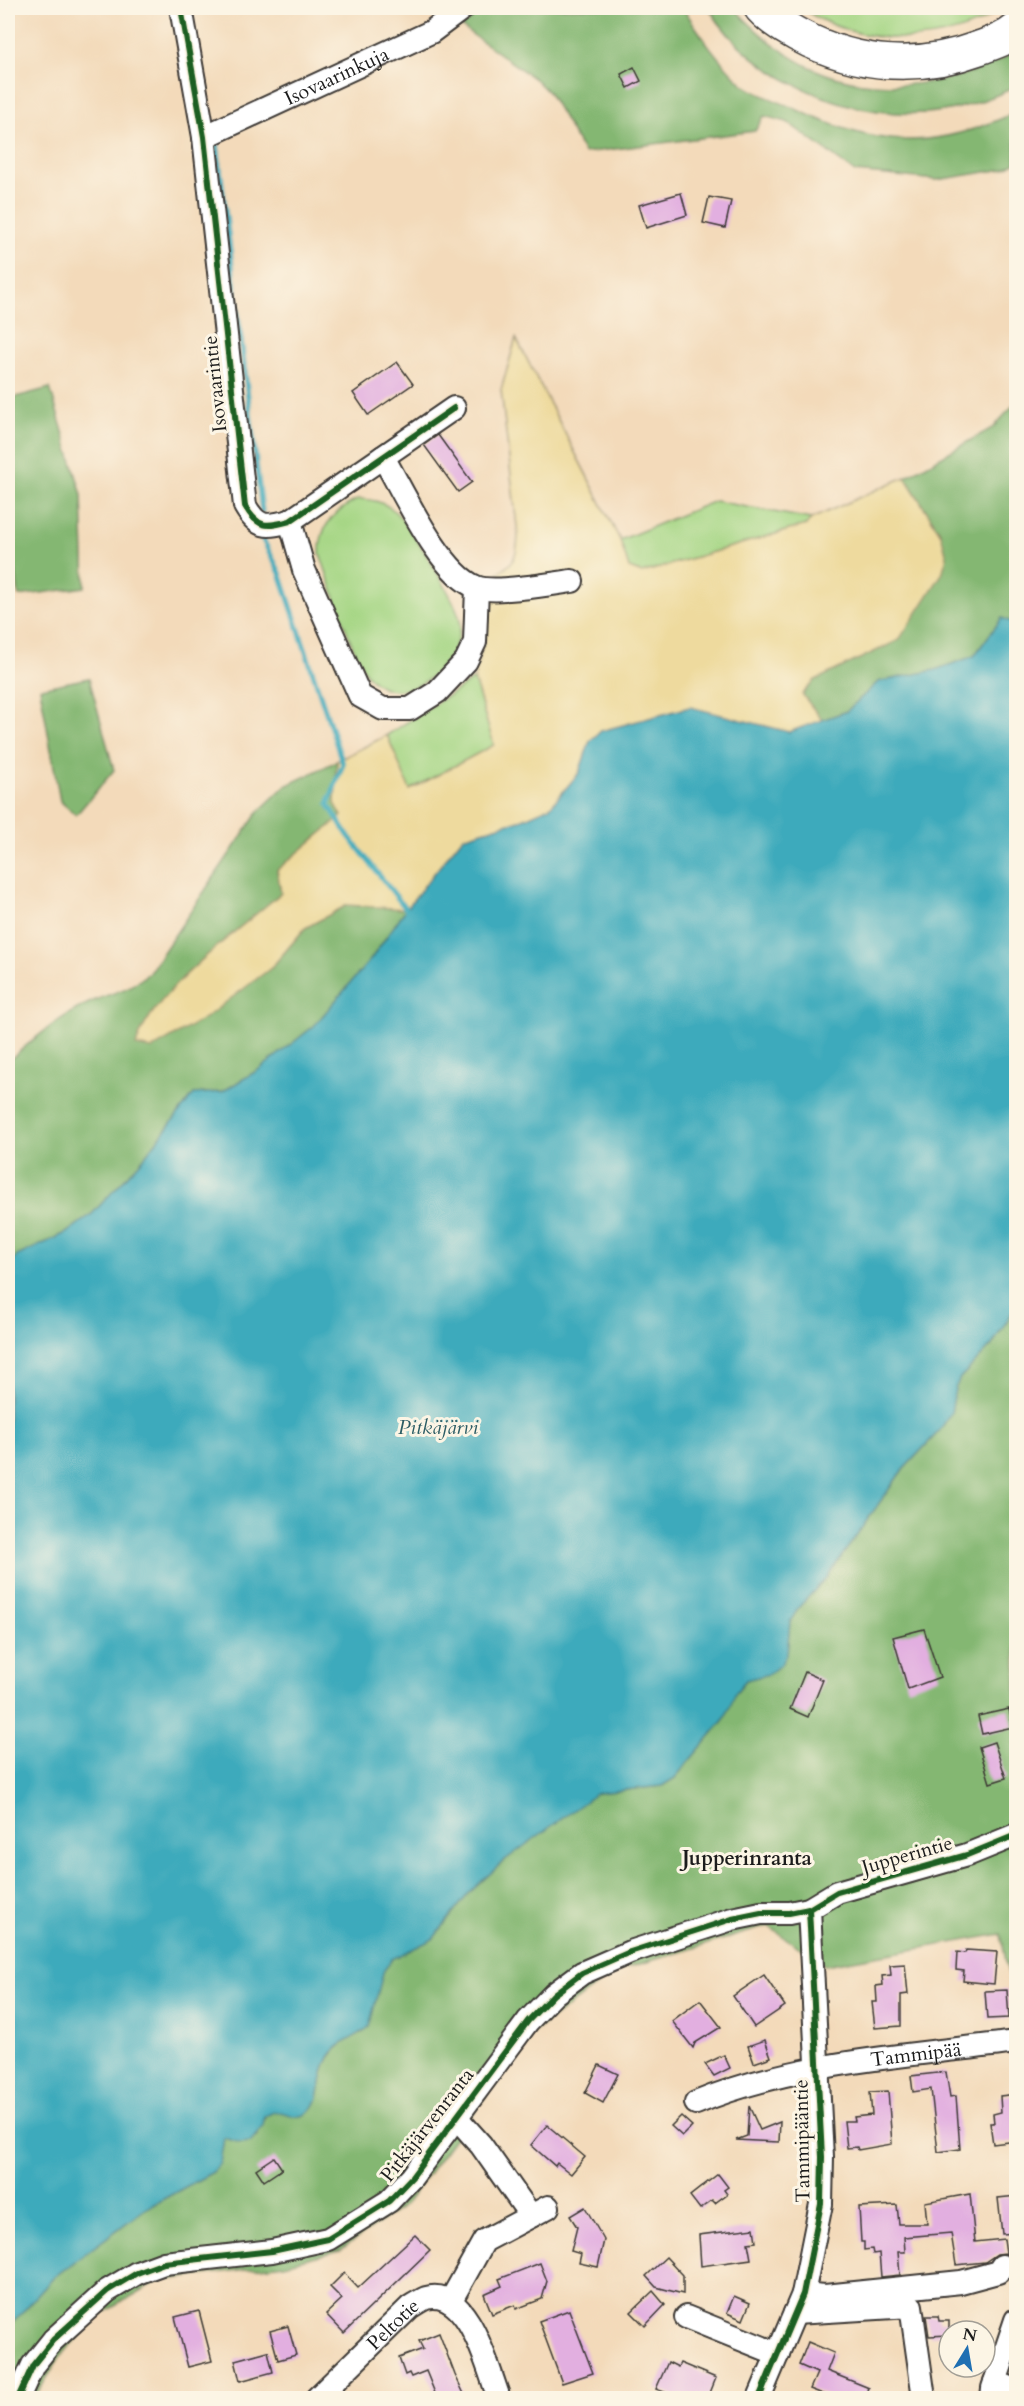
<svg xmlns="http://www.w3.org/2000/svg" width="1024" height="2406" font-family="Cardo,serif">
  <rect width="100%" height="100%" fill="#fcf5e5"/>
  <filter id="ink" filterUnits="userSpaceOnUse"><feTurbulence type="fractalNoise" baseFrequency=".0167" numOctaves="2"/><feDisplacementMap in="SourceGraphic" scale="12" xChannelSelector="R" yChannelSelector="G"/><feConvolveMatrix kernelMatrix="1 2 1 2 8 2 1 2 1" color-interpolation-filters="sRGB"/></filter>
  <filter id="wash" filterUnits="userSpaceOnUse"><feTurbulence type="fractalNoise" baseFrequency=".008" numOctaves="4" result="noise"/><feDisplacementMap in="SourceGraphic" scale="24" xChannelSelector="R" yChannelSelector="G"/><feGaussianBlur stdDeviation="1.35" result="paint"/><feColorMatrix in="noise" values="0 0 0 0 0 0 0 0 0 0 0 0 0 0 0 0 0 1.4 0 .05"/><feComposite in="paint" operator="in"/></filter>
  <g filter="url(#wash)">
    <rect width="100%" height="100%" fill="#f3daba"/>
    <g fill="#a5d684" stroke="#607950" stroke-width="1.5">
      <path d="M 801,8 L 1003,8 C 944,50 860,47 801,8 Z"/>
      <path d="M 358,499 C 371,499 382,501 392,509 C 408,522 459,604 460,622 C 462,663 404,715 369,677 C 353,659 330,581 320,554 C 319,525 334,512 358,499 Z"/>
      <polygon points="715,501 811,519 806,525 642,573 629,568 620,540"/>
      <polygon points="474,679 494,745 409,790 387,735"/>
    </g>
    <g fill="#84b772" stroke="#506a47" stroke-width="1.5">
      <path d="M 482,8 L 683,8 C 700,34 719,62 742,83 C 754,94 776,100 791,107 C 876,147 930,153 1016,112 L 1016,162 L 1004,169 L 937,180 L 855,172 L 787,122 L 764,116 L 755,131 L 584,153 L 549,93 L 536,80 L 462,27 Z"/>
      <path d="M 709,8 L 734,8 C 756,32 784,55 814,69 C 875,97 960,86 1016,51 L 1016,87 C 993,97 969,107 943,111 C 860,125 752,81 709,8 Z"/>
      <polygon points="50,388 82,495 85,587 19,596 8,518 8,399"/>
      <polygon points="1016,402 1016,624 1002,618 974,656 935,670 878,682 847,711 822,720 802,695 815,680 899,640 941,534 905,477 994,427"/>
      <polygon points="89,678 114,770 76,815 60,801 40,688"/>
      <path d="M 337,761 L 335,802 L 342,816 L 277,870 L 281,893 L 187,975 L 271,968 L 305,928 L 347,905 L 406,909 L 371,959 L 314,1026 L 260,1069 L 222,1092 L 194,1094 L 142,1160 L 92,1214 L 66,1233 L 17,1256 L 8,1266 L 8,1061 C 34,1039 60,1016 91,1002 C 115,991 128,991 149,973 L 258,812 L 285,786 Z"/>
      <path d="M 1016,1306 L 1016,1499 L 1010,1516 L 1016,1546 L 1016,2017 L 1001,1934 L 825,1965 L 768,1926 L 616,1971 L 532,2033 L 405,2205 L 340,2250 L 284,2264 L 158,2281 L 99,2315 L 61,2355 L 34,2398 L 8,2398 L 8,2328 L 54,2277 L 145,2209 L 213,2172 L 222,2149 L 224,2137 L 241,2143 L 257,2136 C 261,2130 262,2120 266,2116 C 281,2102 297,2124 312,2107 C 319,2100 319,2091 321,2082 C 324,2055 340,2042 363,2032 L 384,1969 L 392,1959 L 433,1939 L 469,1893 L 505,1860 L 579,1804 L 597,1793 L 662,1786 L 675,1778 L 725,1718 L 736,1692 L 746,1680 L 787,1653 L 790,1622 L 799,1607 L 827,1577 L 901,1472 L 940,1430 L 951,1413 L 955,1389 L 960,1378 L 992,1345 Z"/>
    </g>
    <path fill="#eeda9e" stroke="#857b5d" stroke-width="1.5" d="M 516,338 L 620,540 L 629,568 L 642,573 L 806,525 L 811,519 L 905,477 L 941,534 L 947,557 L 942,574 L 899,640 L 815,680 L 802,694 L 822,720 L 789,732 L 690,707 L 601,731 L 590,741 L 579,773 L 550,807 L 523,819 L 463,837 L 406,909 L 347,905 L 305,928 L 271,968 L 205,1018 L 152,1049 L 136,1046 C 149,993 239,930 281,893 L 277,870 L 342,816 L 335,803 L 337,761 L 387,735 L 410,790 L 494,745 L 474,679 L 485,636 L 485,601 L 491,577 C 513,565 517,560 518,535 L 501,390 Z"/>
    <path fill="#3daabc" stroke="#2c636c" stroke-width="1.5" d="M 1002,618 L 1016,624 L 1016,1306 L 992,1345 L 960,1378 L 955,1389 L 951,1413 L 940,1430 L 901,1472 L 827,1577 L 799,1607 L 790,1622 L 787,1653 L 781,1664 L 769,1674 L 746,1680 L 736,1692 L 725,1718 L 675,1778 L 662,1786 L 597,1793 L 505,1860 L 469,1893 L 433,1939 L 392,1959 L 384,1969 L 369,2027 C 354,2040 337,2041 327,2061 C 318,2077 324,2106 304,2115 C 288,2121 284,2104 264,2117 L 263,2127 L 250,2142 L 241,2143 L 224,2138 L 220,2163 L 213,2172 L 145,2209 L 54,2277 L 8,2328 L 8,1266 L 17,1256 L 66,1233 L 92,1214 L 142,1160 L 194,1094 L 222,1092 L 260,1069 L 314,1026 L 371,959 L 406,909 L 463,837 L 523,819 L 550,807 L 579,773 L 590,741 L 601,731 L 690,707 L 789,732 L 847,711 L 878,682 L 935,670 L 974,656 Z"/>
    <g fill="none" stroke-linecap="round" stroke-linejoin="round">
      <g stroke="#3daabc" stroke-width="5">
        <polyline points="217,144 262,511"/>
        <polyline points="260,534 280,573 343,764 328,804 347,834 406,909"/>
      </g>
    </g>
    <g id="blocks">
      <g fill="#e2afe0">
        <polygon points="634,67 641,81 628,88 621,74"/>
        <polygon points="681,193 687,215 646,228 639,205"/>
        <polygon points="709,197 731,201 725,228 703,223"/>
        <polygon points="397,362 413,384 368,415 353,393"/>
        <polygon points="438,435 472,482 458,492 424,445"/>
        <polygon points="924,1629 940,1677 908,1689 893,1637"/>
        <polygon points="805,1672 823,1680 808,1717 790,1709"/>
        <polygon points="1009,1709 1013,1727 982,1734 978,1716"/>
        <polygon points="994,1742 1006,1778 990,1783 979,1747"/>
        <polygon points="966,1950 997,1952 994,1984 963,1981 964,1971 956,1970 957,1952 965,1953"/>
        <polygon points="905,1964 908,1994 901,1995 901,2026 875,2028 872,2002 877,2002 876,1986 883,1985 882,1976 891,1975 890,1965"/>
        <polygon points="764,1975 785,2006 754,2027 733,1996"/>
        <polygon points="1007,1990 1009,2018 987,2019 985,1991"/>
        <polygon points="700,2000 721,2027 695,2043 693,2048 672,2021"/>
        <polygon points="765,2040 771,2057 754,2063 748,2046"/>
        <polygon points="724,2055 730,2068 714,2076 705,2064"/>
        <polygon points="599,2065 618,2074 603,2103 585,2093"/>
        <polygon points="946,2072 950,2097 956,2096 960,2149 938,2152 931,2089 913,2092 911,2076"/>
        <polygon points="888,2091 892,2144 858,2150 857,2147 847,2148 844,2121 855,2121 854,2117 872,2115 870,2092"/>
        <polygon points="1017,2094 1017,2141 993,2144 990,2123 994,2123 993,2114 1001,2112 1000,2096"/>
        <polygon points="749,2106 760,2130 780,2122 779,2142 736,2140 747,2136"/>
        <polygon points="681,2116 692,2126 682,2136 671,2126"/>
        <polygon points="547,2125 585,2157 571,2174 557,2163 555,2166 531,2145"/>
        <polygon points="274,2157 282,2169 264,2181 256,2169"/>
        <polygon points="718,2174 728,2187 724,2190 727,2194 715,2203 712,2200 700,2209 690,2196"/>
        <polygon points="970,2194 975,2242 1004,2239 1006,2253 997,2254 985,2262 956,2265 951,2233 904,2237 905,2252 898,2252 900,2275 881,2277 879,2253 873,2254 872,2249 864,2250 864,2242 861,2242 859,2207 897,2205 899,2224 927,2224 925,2202"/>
        <polygon points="1017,2196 1017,2233 1002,2234 998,2198"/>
        <polygon points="585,2207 604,2240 598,2267 579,2263 581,2254 571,2251 577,2227 570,2216"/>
        <polygon points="754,2228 756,2242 748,2243 751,2259 701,2266 699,2235"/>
        <polygon points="415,2235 430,2250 344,2333 326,2314 342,2299 330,2287 344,2273 358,2288"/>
        <polygon points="666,2257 683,2275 683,2294 656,2287 646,2276"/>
        <polygon points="540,2263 547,2281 542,2299 516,2309 515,2305 492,2314 484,2294 502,2286 499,2279"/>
        <polygon points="653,2291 665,2305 645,2326 631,2312"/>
        <polygon points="734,2296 750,2303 743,2320 727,2313"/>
        <polygon points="569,2310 593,2373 562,2383 539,2321"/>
        <polygon points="199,2311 212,2361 188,2367 175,2317"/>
        <polygon points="926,2316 938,2316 939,2321 949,2321 949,2335 929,2336"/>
        <polygon points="288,2326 296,2355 278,2360 270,2331"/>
        <polygon points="439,2333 455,2375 466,2398 437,2398 426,2371 411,2377 409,2373 405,2375 399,2358 423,2349 419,2341"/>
        <polygon points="808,2342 834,2353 827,2371 869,2388 865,2398 833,2398 810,2389 817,2373 799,2365"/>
        <polygon points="268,2351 273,2372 240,2381 235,2360"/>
        <polygon points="668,2362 678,2367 680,2363 716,2378 708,2398 680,2398 656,2389"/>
      </g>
    </g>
  </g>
  <g filter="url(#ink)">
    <use href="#blocks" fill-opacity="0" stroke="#3c3834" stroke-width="1.5"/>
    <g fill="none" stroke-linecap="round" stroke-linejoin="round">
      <g stroke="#3c3834" stroke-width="26">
        <g id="minor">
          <path d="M 181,8 L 204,137 L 245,506 C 258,529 267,527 290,521 L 454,408"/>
          <path id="s1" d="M 204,137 L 431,32 L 463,8"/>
          <path d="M 383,457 C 403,491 440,573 476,587 C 493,594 552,584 572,581"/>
          <polyline points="290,521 304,570 360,696 383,709 410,709 437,692 466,661 475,642 477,588"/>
          <path id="s2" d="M 696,2103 C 797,2061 909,2056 1016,2042"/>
          <polyline points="456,2117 481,2145 531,2216"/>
          <polyline points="803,2294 825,2296 961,2282 998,2272 1002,2266"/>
          <polyline points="450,2302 484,2241 548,2207"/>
          <polyline points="795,2313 911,2306 924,2398"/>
          <polyline points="686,2317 778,2354"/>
          <polyline points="995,2382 1016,2390"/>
          <polyline points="18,2398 33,2365 53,2340 107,2291 137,2273 164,2263 272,2251 328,2239 389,2201 412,2177 528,2021 554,1994 582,1973 630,1952 732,1919 761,1913 789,1913 809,1909 837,1892 967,1855 1016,1835"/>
          <path id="s3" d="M 317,2398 L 410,2307 C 415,2304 421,2300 426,2298 C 469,2286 488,2370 499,2398"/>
          <polyline points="759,2398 803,2294 821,2204 822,2157 809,1909"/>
          <polyline points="992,2398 993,2388 1016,2320"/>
        </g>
      </g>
      <g stroke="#3c3834" stroke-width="36">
        <path id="highway" d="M 761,8 C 774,22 793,33 810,41 C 866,67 922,69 979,48 C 993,43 1006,39 1016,30"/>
      </g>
      <use href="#minor" stroke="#fff" stroke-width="22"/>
      <use href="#highway" stroke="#fff" stroke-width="33"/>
      <g stroke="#fcf5e5" stroke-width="10">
        <g id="cycleway">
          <path d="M 181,8 L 204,137 L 245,506 C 258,529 267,527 290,521 L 454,408"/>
          <polyline points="18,2398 33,2365 53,2340 107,2291 137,2273 164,2263 272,2251 328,2239 389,2201 412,2177 528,2021 554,1994 582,1973 630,1952 732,1919 761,1913 789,1913 809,1909 837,1892 967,1855 1016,1835"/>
          <polyline points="759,2398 803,2294 821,2204 822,2157 809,1909"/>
        </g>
      </g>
      <use href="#cycleway" stroke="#1b5e20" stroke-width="6"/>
    </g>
  </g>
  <g text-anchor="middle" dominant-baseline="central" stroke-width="6" stroke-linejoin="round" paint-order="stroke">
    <g font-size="20" fill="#1c1c1c" stroke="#fcf5e5">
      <text stroke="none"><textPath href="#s1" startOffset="146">Isovaarinkuja</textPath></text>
      <text transform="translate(215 384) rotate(-96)">Isovaarintie</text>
      <text transform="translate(907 1855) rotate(-16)">Jupperintie</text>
      <text stroke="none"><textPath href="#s2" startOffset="226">Tammipää</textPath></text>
      <text transform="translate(427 2125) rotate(-52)">Pitkäjärvenranta</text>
      <text transform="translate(802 2141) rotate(-91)">Tammipääntie</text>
      <text stroke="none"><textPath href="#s3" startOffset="106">Peltotie</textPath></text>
    </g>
    <g font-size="21" font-style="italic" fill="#2b5c64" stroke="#fcf5e5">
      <text x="438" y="1427">Pitkäjärvi</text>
    </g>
    <g font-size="21" font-weight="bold" fill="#1c1c1c" stroke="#fcf5e5">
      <text x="747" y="1858">Jupperinranta</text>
    </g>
  </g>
  <rect width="1024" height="2406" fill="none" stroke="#fcf5e5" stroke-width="30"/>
  <g transform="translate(967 2349) rotate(11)"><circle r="28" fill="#fcf5e5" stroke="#a29e95" stroke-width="1.5"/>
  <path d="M0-4.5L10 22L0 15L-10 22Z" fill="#1f6fb2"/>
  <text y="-9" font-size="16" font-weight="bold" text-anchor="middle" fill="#1c1c1c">N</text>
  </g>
</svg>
